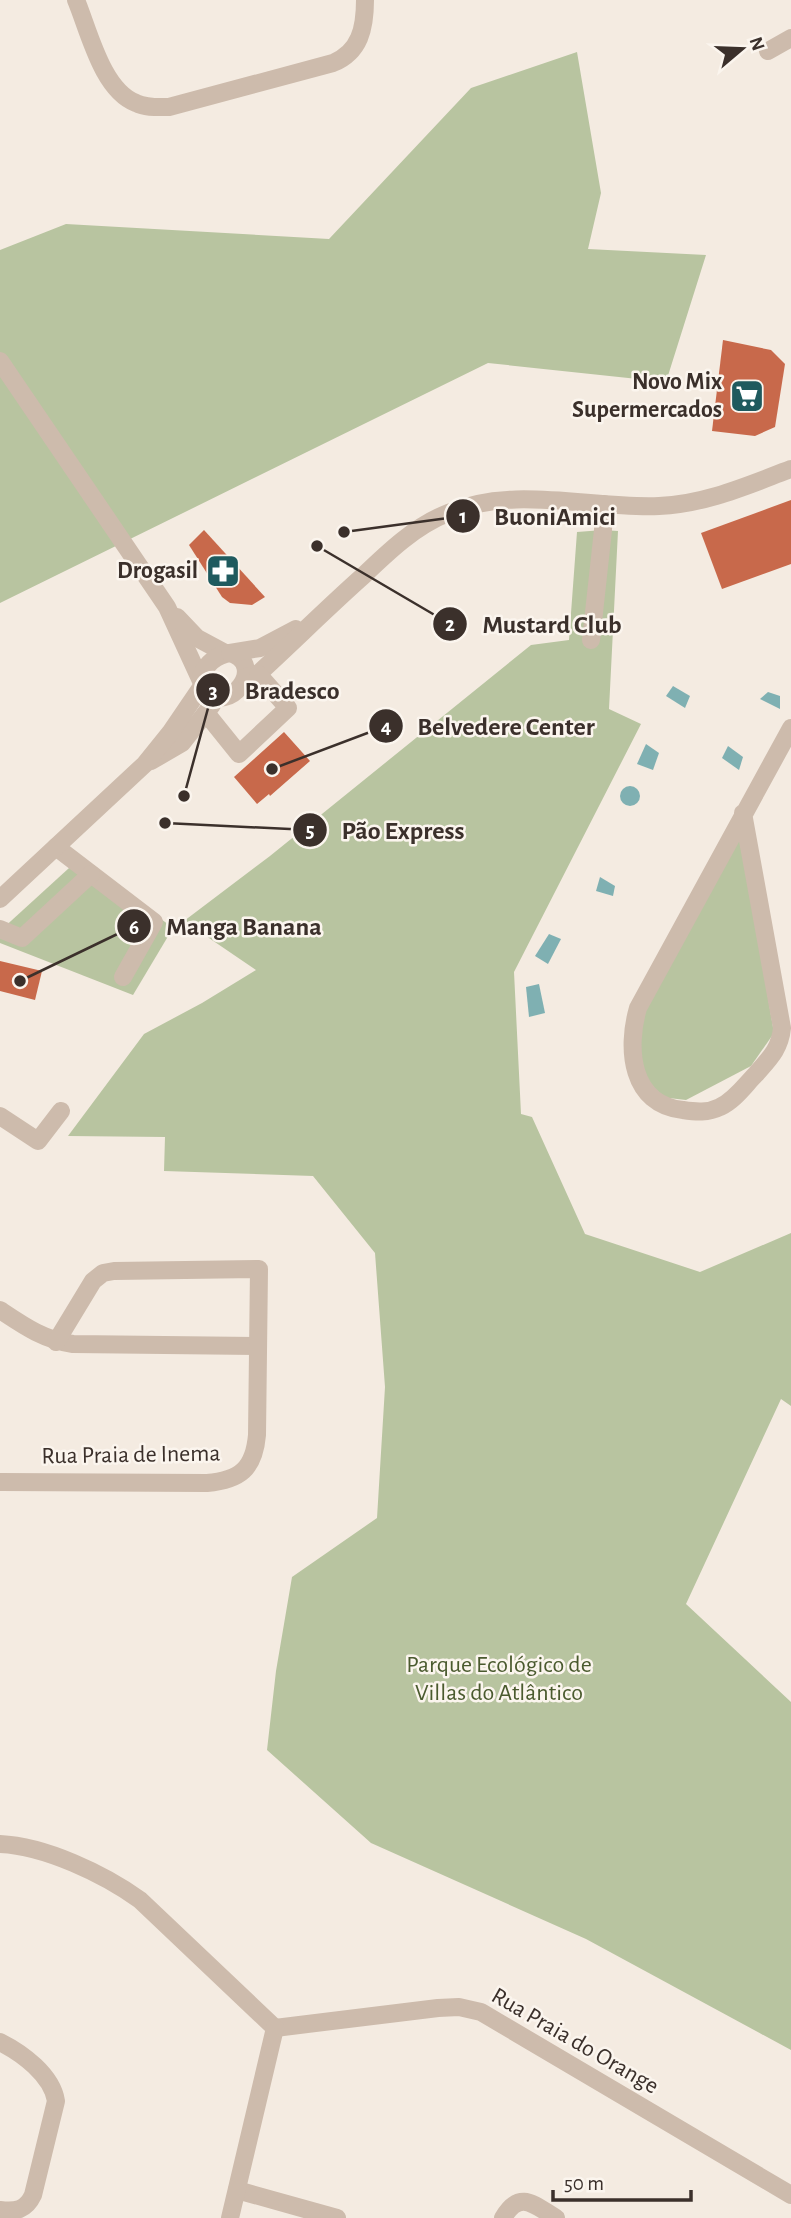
<svg xmlns="http://www.w3.org/2000/svg" width="791" height="2218" font-family="'Alegreya Sans',sans-serif">
  <rect width="100%" height="100%" fill="#f4ebe1"/>
  <g fill="#b8c4a0">
    <polygon points="577,52 601,193 588,249 706,255 666,382 488,363 0,603 0,250 66,224 329,239 471,88"/>
    <polygon points="603,530 618,531 609,709 641,724 514,972 521,1114 532,1117 585,1234 700,1272 791,1233 791,1406 781,1399 686,1604 791,1702 791,2050 586,1939 371,1843 267,1750 276,1671 292,1577 377,1518 385,1387 375,1253 313,1176 164,1171 165,1137 68,1136 144,1034 202,1003 256,970 184,921 270,856 531,645 569,640 577,532"/>
    <polygon points="740,831 774,1033 751,1066 686,1100 660,1097 643,1078 639,1037 645,1008"/>
    <polygon points="80,858 173,928 133,995 0,943 0,931"/>
  </g>
  <g fill="#7fb0b2">
    <polygon points="673,686 690,696 685,708 666,696"/>
    <polygon points="768,692 780,696 780,709 760,699"/>
    <polygon points="646,744 659,753 653,770 637,764"/>
    <polygon points="728,746 743,757 739,770 722,758"/>
    <circle cx="630" cy="796" r="10"/>
    <polygon points="600,877 615,886 613,896 596,891"/>
    <polygon points="549,934 561,939 548,964 535,956"/>
    <polygon points="539,984 545,1013 529,1017 526,987"/>
  </g>
  <g fill="#c8694b">
    <polygon points="723,340 771,350 785,364 775,427 755,436 712,431"/>
    <polygon points="791,500 791,564 722,589 701,533"/>
    <polygon points="204,530 265,597 252,605 230,603 222,597 189,545"/>
    <polygon points="284,732 310,761 270,796 269,794 257,804 234,777"/>
    <polygon points="0,961 42,971 35,1000 0,991"/>
  </g>
  <g fill="none" stroke-linecap="round" stroke-linejoin="round">
    <g stroke="#cdbbac" stroke-width="18">
      <path d="M 76,0 C 89,31 102,90 136,103 C 146,108 158,107 169,107 L 333,63 C 360,52 365,28 365,0"/>
      <polyline points="768,51 791,38"/>
      <polyline points="0,361 167,607 201,681"/>
      <polyline points="177,617 197,638 225,653"/>
      <polyline points="591,640 603,530 604,504"/>
      <path d="M 230,653 C 268,665 229,716 204,691 L 201,676 C 207,663 216,655 230,653 Z"/>
      <polyline points="230,653 260,648 296,629"/>
      <path d="M 246,677 L 258,674 C 293,642 327,608 363,576 C 388,552 415,526 448,513 C 514,485 590,509 659,506 C 706,504 748,485 791,469"/>
      <polyline points="206,713 239,754 288,708 258,674"/>
      <polyline points="151,761 182,743 212,705"/>
      <path d="M 743,813 L 782,1028 C 780,1049 769,1059 756,1074 C 745,1085 735,1100 720,1107 C 708,1113 696,1112 683,1110 C 631,1105 626,1049 638,1008 L 791,728"/>
      <polyline points="56,847 154,922 123,977"/>
      <polyline points="0,899 145,764 170,733 202,686"/>
      <polyline points="0,929 22,938 91,874"/>
      <polyline points="0,1116 38,1141 61,1111"/>
      <path d="M 0,1310 C 24,1326 44,1340 73,1344 L 258,1346"/>
      <path d="M 0,1482 L 207,1483 C 240,1480 254,1469 257,1435 L 259,1269 L 114,1271 L 103,1273 L 93,1281 L 56,1342"/>
      <path d="M 0,1844 C 45,1846 104,1874 140,1900 L 275,2028"/>
      <polyline points="275,2028 438,2008 459,2007 481,2012 791,2195"/>
      <path d="M 0,2042 C 22,2053 52,2075 56,2101 L 33,2195 C 26,2210 16,2212 0,2210"/>
      <polyline points="237,2190 337,2218"/>
      <polyline points="230,2218 275,2028"/>
      <path d="M 503,2218 C 520,2189 534,2205 556,2218"/>
    </g>
  </g>
  <defs>
    <g id="supermarket-square" transform="scale(1.75)"><rect x="-9" y="-9" width="18" height="18" rx="4" fill="#1f5a5e" stroke="#fbf5ee"/><path d="M-6-5.5h2.5l.6 2H6L4.5 2H-2.5L-4.4-4H-6ZM-1.5 3.2a1.3 1.3 0 1 0 .1 0ZM3 3.2a1.3 1.3 0 1 0 .1 0Z" fill="#fff"/></g>
    <g id="pharmacy-square" transform="scale(1.75)"><rect x="-9" y="-9" width="18" height="18" rx="4" fill="#1f5a5e" stroke="#fbf5ee"/><path d="M-2-6h4v4h4v4h-4v4h-4v-4h-4v-4h4Z" fill="#fff"/></g>
  </defs>
  <g fill-rule="evenodd">
    <use href="#supermarket-square" x="747" y="396"/>
    <use href="#pharmacy-square" x="223" y="571"/>
  </g>
  <g text-anchor="middle" dominant-baseline="central" stroke-width="5" stroke-linejoin="round" paint-order="stroke">
    <g font-size="24" font-weight="bold" fill="#3b302b" stroke="#fbf5ee" text-anchor="end">
      <text x="722" y="382">Novo Mix<tspan x="722" dy="28">Supermercados</tspan></text>
      <text x="198" y="571">Drogasil</text>
    </g>
    <g font-size="24" fill="#3b302b" stroke="#fbf5ee">
      <text transform="translate(131 1455) rotate(-1)">Rua Praia de Inema</text>
      <text transform="translate(575 2041) rotate(30)">Rua Praia do Orange</text>
    </g>
    <g font-size="24" fill="#4a5a2e" stroke="#fbf5ee">
      <text x="499" y="1665">Parque Ecológico de<tspan x="499" dy="28">Villas do Atlântico</tspan></text>
    </g>
  </g>
  <path fill="none" stroke="#3b302b" stroke-width="2.5" d="M344 532L463 516M317 546L450 624M184 796L213 690M272 769L386 726M165 823L310 830M20 981L134 926"/>
  <g fill="#3b302b" stroke="#fbf5ee" stroke-width="2.5">
    <circle cx="344" cy="532" r="7"/>
    <circle cx="317" cy="546" r="7"/>
    <circle cx="184" cy="796" r="7"/>
    <circle cx="272" cy="769" r="7"/>
    <circle cx="165" cy="823" r="7"/>
    <circle cx="20" cy="981" r="7"/>
    <circle cx="463" cy="516" r="18"/>
    <circle cx="450" cy="624" r="18"/>
    <circle cx="213" cy="690" r="18"/>
    <circle cx="386" cy="726" r="18"/>
    <circle cx="310" cy="830" r="18"/>
    <circle cx="134" cy="926" r="18"/>
  </g>
  <g font-size="21" text-anchor="middle" font-weight="bold" fill="#fff">
    <text x="463" y="523">1</text>
    <text x="450" y="631">2</text>
    <text x="213" y="698">3</text>
    <text x="386" y="733">4</text>
    <text x="310" y="837">5</text>
    <text x="134" y="934">6</text>
  </g>
  <g font-size="26" text-anchor="middle" font-weight="bold" fill="#3b302b" stroke="#fbf5ee" stroke-width="5" stroke-linejoin="round" paint-order="stroke">
    <text x="555" y="525">BuoniAmici</text>
    <text x="552" y="633">Mustard Club</text>
    <text x="292" y="699">Bradesco</text>
    <text x="506" y="735">Belvedere Center</text>
    <text x="403" y="839">Pão Express</text>
    <text x="244" y="935">Manga Banana</text>
  </g>
  <g transform="translate(742 49) rotate(71)" stroke="#fbf5ee" stroke-width="5" paint-order="stroke">
  <path d="M0-5L12 26L0 18L-12 26Z" fill="#3b302b"/>
  <text y="-10" font-size="19" font-weight="bold" text-anchor="middle" fill="#3b302b">N</text>
  </g>
  <path d="M553 2190v10h138v-10" fill="none" stroke="#3b302b" stroke-width="3.5"/>
  <text x="564" y="2190" font-size="21" fill="#3b302b" stroke="#fbf5ee" stroke-width="5" paint-order="stroke">50 m</text>
</svg>
